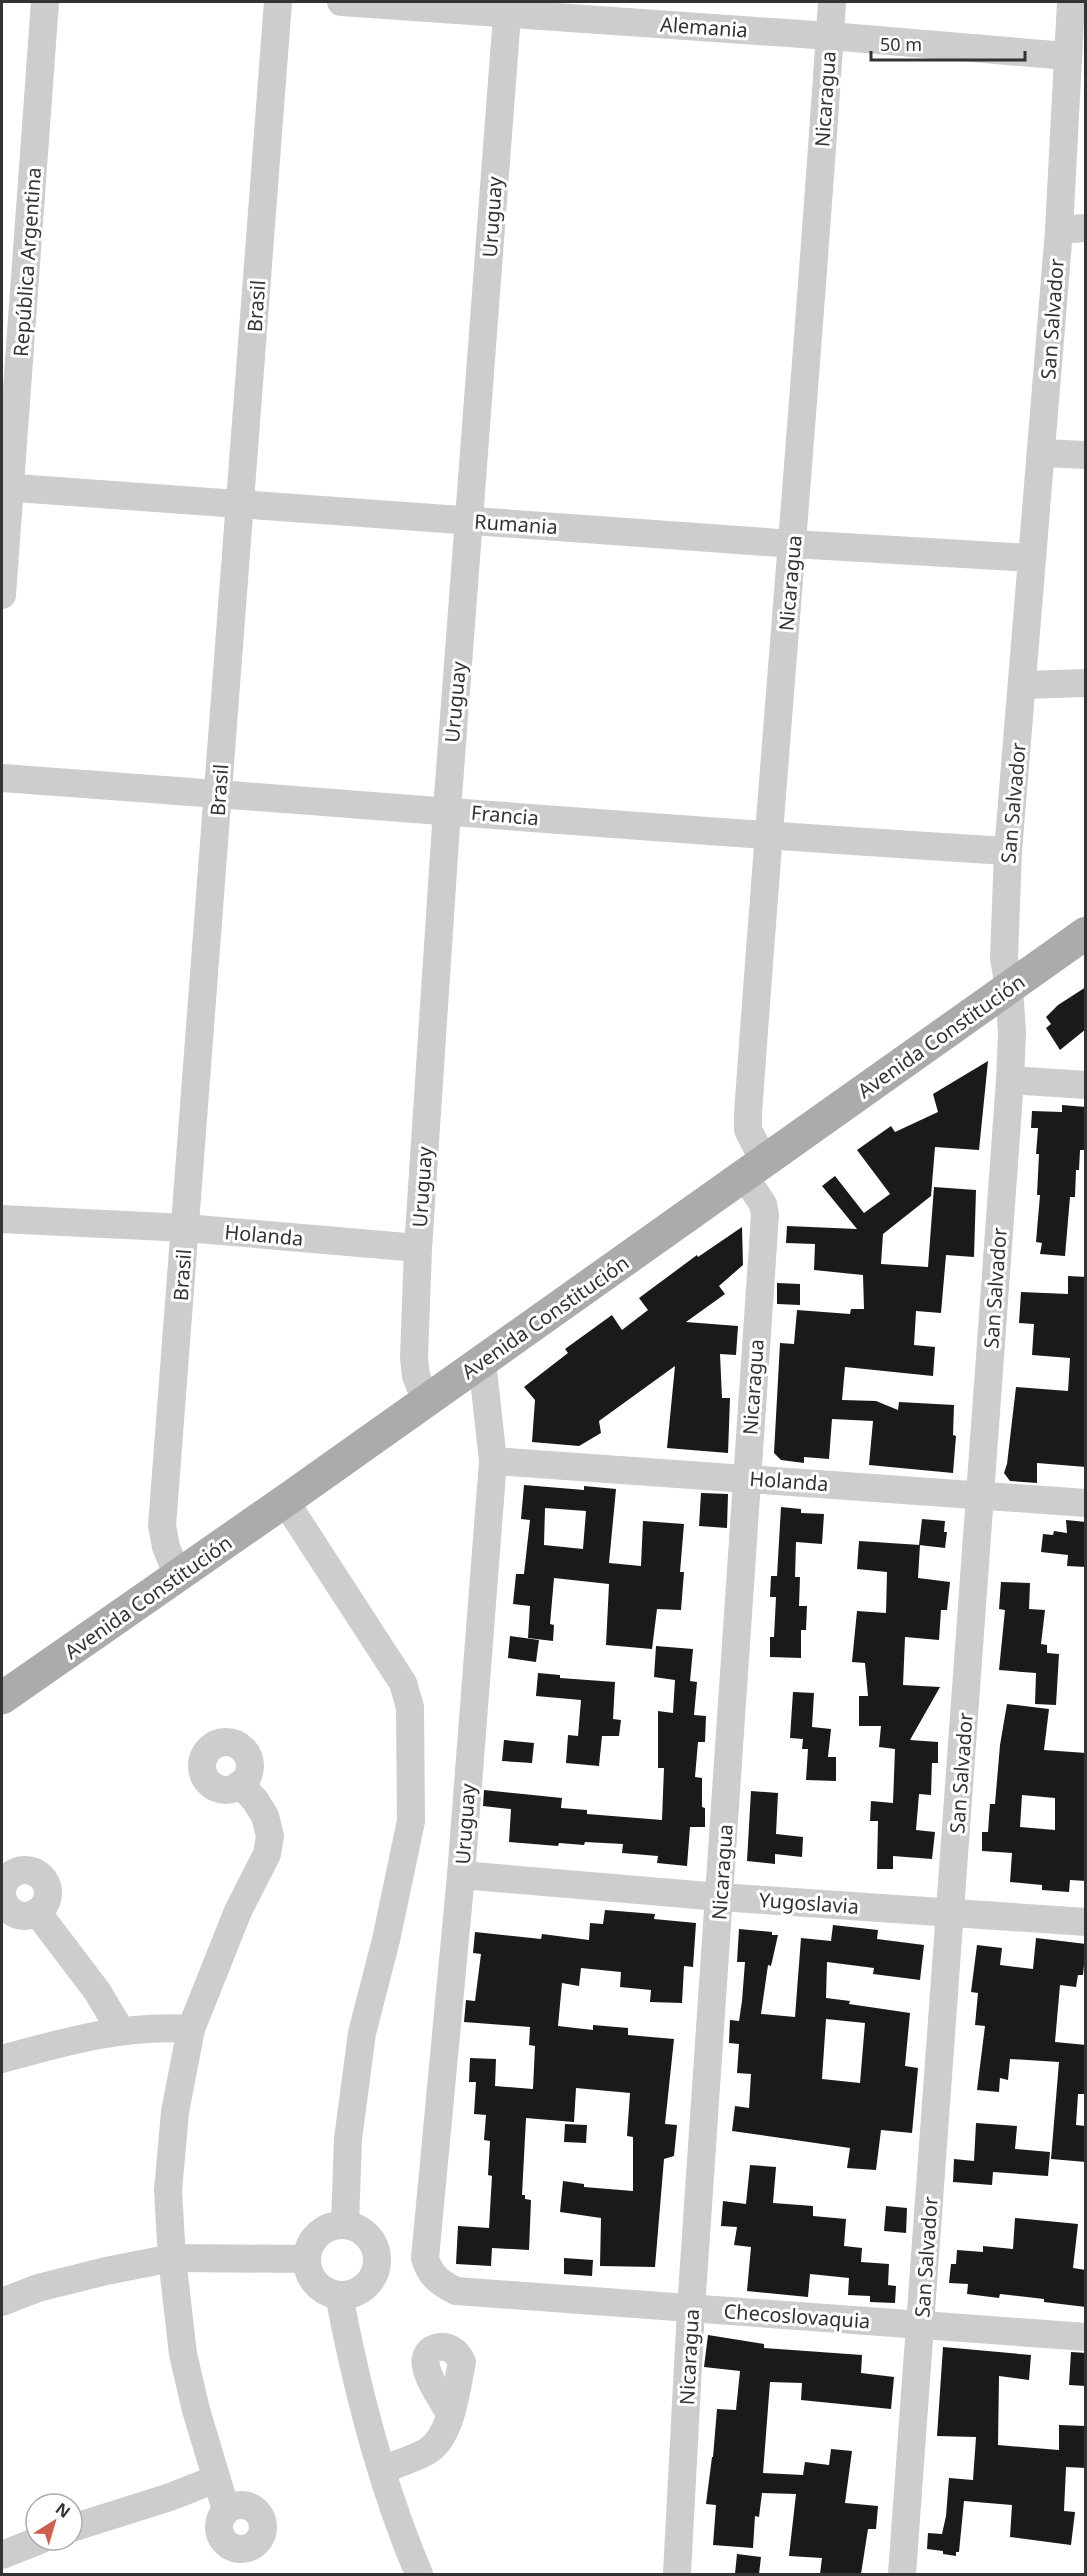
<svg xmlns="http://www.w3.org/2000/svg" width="1087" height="2576" font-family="'Noto Sans',sans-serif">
  <rect width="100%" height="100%" fill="#fff"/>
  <g fill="#1a1a1a" fill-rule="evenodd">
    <polygon points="1086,987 1086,1029 1060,1050 1046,1028 1051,1024 1046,1017 1058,1005"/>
    <polygon points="988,1061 979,1150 935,1147 931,1196 883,1234 881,1264 928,1267 934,1187 976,1190 974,1257 946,1255 941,1313 916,1311 914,1345 935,1347 933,1376 845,1367 842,1400 876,1401 898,1410 899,1402 954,1405 953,1435 956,1436 953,1473 869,1465 873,1421 832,1419 829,1459 804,1457 804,1463 781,1460 774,1453 780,1343 794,1344 797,1310 850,1314 851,1309 864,1309 863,1275 814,1270 815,1244 786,1243 787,1226 857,1229 822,1186 835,1176 864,1213 890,1194 857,1150 891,1126 895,1132 938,1112 933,1094"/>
    <polygon points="1062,1105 1086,1107 1086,1150 1080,1150 1079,1170 1076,1170 1075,1197 1070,1197 1065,1256 1040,1254 1042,1243 1036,1242 1040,1195 1037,1195 1039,1154 1036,1154 1038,1128 1031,1128 1032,1111 1062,1112"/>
    <polygon points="742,1227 743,1265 719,1286 725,1294 686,1322 738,1326 736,1355 720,1354 722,1398 730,1398 728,1453 667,1448 675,1366 599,1421 601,1433 579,1446 532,1442 535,1400 524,1387 568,1353 565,1349 612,1315 622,1330 648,1310 639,1298 697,1255 698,1257"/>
    <polygon points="1068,1276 1086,1277 1086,1467 1037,1463 1037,1483 1010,1481 1004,1473 1007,1464 1016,1387 1068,1391 1070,1358 1032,1355 1034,1324 1019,1323 1021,1292 1068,1294"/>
    <polygon points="777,1283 800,1284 800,1305 777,1304"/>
    <path d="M 524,1485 L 584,1490 L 584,1486 L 616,1489 L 609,1563 L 641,1566 L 643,1521 L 684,1524 L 680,1572 L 684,1572 L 681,1610 L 657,1609 L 652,1649 L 606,1645 L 609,1584 L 554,1578 L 550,1624 L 554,1625 L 553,1641 L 528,1638 L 530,1606 L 513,1604 L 516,1574 L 524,1574 L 530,1520 L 521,1519 ZM 545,1508 L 586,1511 L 583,1549 L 544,1545 Z"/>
    <polygon points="701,1493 728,1494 727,1528 699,1526"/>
    <polygon points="781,1507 801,1509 801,1513 824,1514 822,1544 796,1542 795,1577 800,1577 799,1606 807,1606 806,1630 801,1630 801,1658 770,1657 770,1637 774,1637 776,1597 770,1597 771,1576 777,1576"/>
    <polygon points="922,1519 945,1521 944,1532 947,1532 945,1548 919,1545"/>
    <polygon points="1066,1520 1086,1522 1086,1567 1067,1566 1068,1555 1041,1552 1043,1534 1053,1535 1054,1531 1067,1533"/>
    <polygon points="859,1541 920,1545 918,1578 950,1582 947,1610 941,1610 939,1640 905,1637 903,1685 940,1687 910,1740 938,1742 938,1763 932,1763 931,1795 919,1794 916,1830 935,1832 932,1859 893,1856 893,1869 877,1869 878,1821 870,1821 871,1801 893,1803 895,1749 879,1747 881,1726 859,1726 859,1696 868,1696 865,1663 852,1662 857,1611 886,1613 887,1572 857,1569"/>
    <polygon points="1001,1582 1030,1583 1029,1609 1045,1610 1041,1644 1047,1645 1047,1653 1059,1654 1056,1705 1035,1704 1036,1673 999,1670 1005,1610 999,1609"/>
    <polygon points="510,1636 539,1640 536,1662 508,1658"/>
    <polygon points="656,1646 693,1649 690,1681 697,1682 694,1715 706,1716 705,1742 698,1742 695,1777 702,1778 702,1807 705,1808 705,1827 690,1827 687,1866 657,1863 658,1856 622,1853 623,1844 585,1842 584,1845 559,1843 558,1846 509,1842 511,1809 483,1806 484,1790 562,1798 561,1808 587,1810 587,1814 662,1820 664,1768 658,1768 658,1711 673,1713 675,1680 654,1677"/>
    <polygon points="538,1673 560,1675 560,1678 615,1682 613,1719 621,1720 619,1736 602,1736 599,1766 566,1763 568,1735 578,1736 581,1700 536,1696"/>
    <polygon points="793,1692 814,1693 812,1727 831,1729 828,1757 836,1757 836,1781 806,1780 808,1749 802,1749 803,1739 790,1738"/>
    <path d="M 1007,1704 L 1049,1709 L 1044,1750 L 1086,1753 L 1086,1881 L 1070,1880 L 1069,1892 L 1042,1890 L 1042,1885 L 1010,1882 L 1012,1853 L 982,1851 L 982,1832 L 988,1832 L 990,1804 L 995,1804 L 1000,1745 ZM 1022,1795 L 1055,1798 L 1055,1830 L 1020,1827 Z"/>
    <polygon points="504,1740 534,1743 532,1763 502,1761"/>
    <polygon points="751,1791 778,1793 776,1834 803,1837 802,1857 775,1854 775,1864 747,1861"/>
    <polygon points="605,1910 655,1914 654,1919 696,1923 693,1967 684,1966 682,2003 650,2002 651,1990 620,1987 621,1972 581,1968 579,1986 562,1983 558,2026 593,2030 593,2025 628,2028 628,2035 674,2039 665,2124 677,2125 674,2156 664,2159 655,2267 600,2266 601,2218 560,2212 563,2181 584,2184 584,2187 633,2191 633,2137 627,2136 630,2093 576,2088 574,2122 526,2118 522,2195 525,2195 525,2199 531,2200 529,2250 492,2248 491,2266 456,2264 458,2226 489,2228 492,2176 488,2175 490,2141 484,2140 486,2115 474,2114 476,2082 469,2082 470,2058 496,2059 495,2086 533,2089 535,2046 529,2045 530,2027 464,2022 466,2000 475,2001 481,1954 473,1953 475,1932 541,1939 542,1934 589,1940 590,1923 603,1924"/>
    <path d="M 833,1925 L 878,1930 L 877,1939 L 924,1945 L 920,1980 L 873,1974 L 874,1968 L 827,1962 L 826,1998 L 850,2001 L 849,2004 L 910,2013 L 905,2066 L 918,2068 L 912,2133 L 881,2130 L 876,2170 L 847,2168 L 850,2148 L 732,2131 L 735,2106 L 749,2108 L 751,2074 L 737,2073 L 739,2044 L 729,2043 L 730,2020 L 739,2021 L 742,2001 L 745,1962 L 737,1962 L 739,1929 L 772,1932 L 772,1935 L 778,1935 L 771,1966 L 768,1965 L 761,2014 L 795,2017 L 801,1938 L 831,1941 ZM 826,2019 L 865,2023 L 860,2083 L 822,2079 Z"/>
    <polygon points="1036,1938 1086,1944 1083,1975 1078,1975 1076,1987 1060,1985 1055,2042 1086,2045 1086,2094 1078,2094 1076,2125 1086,2126 1086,2162 1051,2159 1059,2062 1010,2059 1008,2080 1000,2078 999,2092 977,2090 985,2026 975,2025 978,1993 971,1992 977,1945 1002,1948 1000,1965 1033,1969"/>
    <polygon points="976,2123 1017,2126 1015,2149 1050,2152 1048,2176 993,2172 992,2185 953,2182 954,2159 974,2161"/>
    <polygon points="565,2124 587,2125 586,2143 564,2142"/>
    <polygon points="750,2165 776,2167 773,2203 813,2206 813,2216 846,2219 844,2246 862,2248 861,2262 889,2264 888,2285 896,2286 895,2303 870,2302 870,2296 848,2295 849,2278 810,2274 808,2297 747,2291 751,2247 734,2245 737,2227 721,2226 723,2201 746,2204"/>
    <polygon points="886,2206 907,2208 906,2233 884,2231"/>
    <polygon points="1015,2218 1078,2224 1073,2268 1086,2270 1086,2307 1044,2302 1044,2299 1000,2294 999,2298 967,2294 968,2284 949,2283 951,2264 956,2264 957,2250 983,2252 983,2246 1013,2249"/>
    <polygon points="564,2258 593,2260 592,2276 564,2274"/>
    <polygon points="708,2335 764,2344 764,2348 862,2355 861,2373 894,2377 891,2409 801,2400 802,2383 770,2382 763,2473 803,2475 805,2462 829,2465 831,2449 852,2451 845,2503 878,2506 876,2529 868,2529 861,2574 820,2574 822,2558 789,2556 796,2494 762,2493 759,2517 755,2516 753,2548 713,2545 716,2505 706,2504 712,2457 713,2457 717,2409 736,2410 740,2371 704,2367"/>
    <polygon points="943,2347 1031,2355 1029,2380 999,2376 998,2445 1059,2450 1059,2425 1086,2426 1086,2468 1066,2467 1064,2511 1075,2512 1071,2545 1010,2537 1012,2505 964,2501 959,2552 956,2552 956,2556 943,2554 943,2551 927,2549 928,2533 942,2534 946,2516 949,2478 973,2480 976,2437 937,2436"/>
    <polygon points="1071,2352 1086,2353 1086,2386 1069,2385"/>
    <polygon points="737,2554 761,2557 759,2574 735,2574"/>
  </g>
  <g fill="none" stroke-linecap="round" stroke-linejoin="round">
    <g stroke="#cdcdcd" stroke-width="28">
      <polyline points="341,2 830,36 1067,56"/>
      <polyline points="1059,230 1086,228"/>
      <polyline points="1042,453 1086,455"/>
      <polyline points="2,487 793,544 1031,558"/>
      <polyline points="2,595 45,2"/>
      <polyline points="1023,685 1086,683"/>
      <path d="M 2,778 C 337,802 672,831 1008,851"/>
      <polyline points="1010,1080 1086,1085"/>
      <path d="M 764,1161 L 748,1130 L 748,1114 C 774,743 808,373 832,2"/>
      <polyline points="2,1219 186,1228 418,1248"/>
      <path d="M 482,1361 L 493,1461 L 461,1875 L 425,2258 C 430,2276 440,2283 456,2291 L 1086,2337"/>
      <polyline points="426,1401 416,1376 414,1358 418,1248 447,810 508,2"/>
      <polyline points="493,1461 1086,1503"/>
      <polyline points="285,1501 403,1683 410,1707 411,1821 386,1940 362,2033 348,2139 345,2224"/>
      <polyline points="178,1576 166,1547 162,1526 278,2"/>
      <circle cx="226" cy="1766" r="24"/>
      <circle cx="25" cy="1893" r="23"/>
      <polyline points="461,1875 720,1897 1086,1922"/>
      <polyline points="37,1912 97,1991 121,2031"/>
      <path d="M 2,2059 C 63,2042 126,2024 191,2029"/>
      <circle cx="342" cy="2260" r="35"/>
      <path d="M 339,2295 C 357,2390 381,2485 419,2574"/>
      <polyline points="2,2302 38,2288 106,2271 172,2258 306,2259"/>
      <path d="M 382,2470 C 397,2464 413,2459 426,2452 C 452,2438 456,2389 462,2362 C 451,2337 421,2346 426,2366 C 429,2382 442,2399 450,2414"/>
      <circle cx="241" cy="2527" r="22"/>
      <polyline points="226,2510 196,2410 183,2354 172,2258 168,2191 175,2112 191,2029 238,1911 267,1854 270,1836 265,1816 255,1800 240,1784"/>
      <polyline points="72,2528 170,2497 216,2479"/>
      <polyline points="2,2555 40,2540"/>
      <polyline points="677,2574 691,2309 765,1215 763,1204 744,1176"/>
      <polyline points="902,2574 1010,1080 1012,1032 1009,987 1004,958 1008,851 1059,230 1071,2"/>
    </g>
    <polyline stroke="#ababab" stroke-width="33" points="2,1698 285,1501 1086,933"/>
  </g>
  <g text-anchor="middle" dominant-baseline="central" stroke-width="6" stroke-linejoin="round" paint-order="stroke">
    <g font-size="20" fill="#333" stroke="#fff">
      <text transform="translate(704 27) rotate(4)">Alemania</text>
      <text transform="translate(825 99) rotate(-86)">Nicaragua</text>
      <text transform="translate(492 217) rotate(-86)">Uruguay</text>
      <text transform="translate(27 262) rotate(-86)">República Argentina</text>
      <text transform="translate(256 306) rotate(-86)">Brasil</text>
      <text transform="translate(1052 319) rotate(-86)">San Salvador</text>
      <text transform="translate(516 524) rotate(4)">Rumania</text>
      <text transform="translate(790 583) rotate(-85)">Nicaragua</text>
      <text transform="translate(455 702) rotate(-85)">Uruguay</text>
      <text transform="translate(219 790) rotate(-86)">Brasil</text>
      <text transform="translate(1013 803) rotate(-85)">San Salvador</text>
      <text transform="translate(505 815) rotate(5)">Francia</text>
      <text transform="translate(941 1036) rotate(-35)">Avenida Constitución</text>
      <text transform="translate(422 1187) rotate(-86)">Uruguay</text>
      <text transform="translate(264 1235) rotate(5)">Holanda</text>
      <text transform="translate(182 1275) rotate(-86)">Brasil</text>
      <text transform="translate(995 1288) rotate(-86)">San Salvador</text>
      <text transform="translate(545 1317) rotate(-35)">Avenida Constitución</text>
      <text transform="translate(753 1387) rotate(-86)">Nicaragua</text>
      <text transform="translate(789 1481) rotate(4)">Holanda</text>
      <text transform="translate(148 1597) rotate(-35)">Avenida Constitución</text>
      <text transform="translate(961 1773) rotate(-86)">San Salvador</text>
      <text transform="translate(465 1824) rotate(-86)">Uruguay</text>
      <text transform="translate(722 1872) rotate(-86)">Nicaragua</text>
      <text transform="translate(809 1903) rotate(4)">Yugoslavia</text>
      <text transform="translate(926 2257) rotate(-86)">San Salvador</text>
      <text transform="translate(797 2316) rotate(4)">Checoslovaquia</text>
      <text transform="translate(689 2357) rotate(-87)">Nicaragua</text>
    </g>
  </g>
  <rect width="1087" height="2576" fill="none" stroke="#333333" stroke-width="6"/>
  <g transform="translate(54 2522) rotate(37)"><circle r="28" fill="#ffffff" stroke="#adadad" stroke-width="1.5"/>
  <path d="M0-4.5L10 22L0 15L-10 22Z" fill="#d15d4d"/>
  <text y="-9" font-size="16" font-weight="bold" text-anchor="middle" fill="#333333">N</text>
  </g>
  <path d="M871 51v9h154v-9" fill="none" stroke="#333333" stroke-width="3"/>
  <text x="880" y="51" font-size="18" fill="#333333" stroke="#ffffff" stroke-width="4.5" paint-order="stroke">50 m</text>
</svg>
